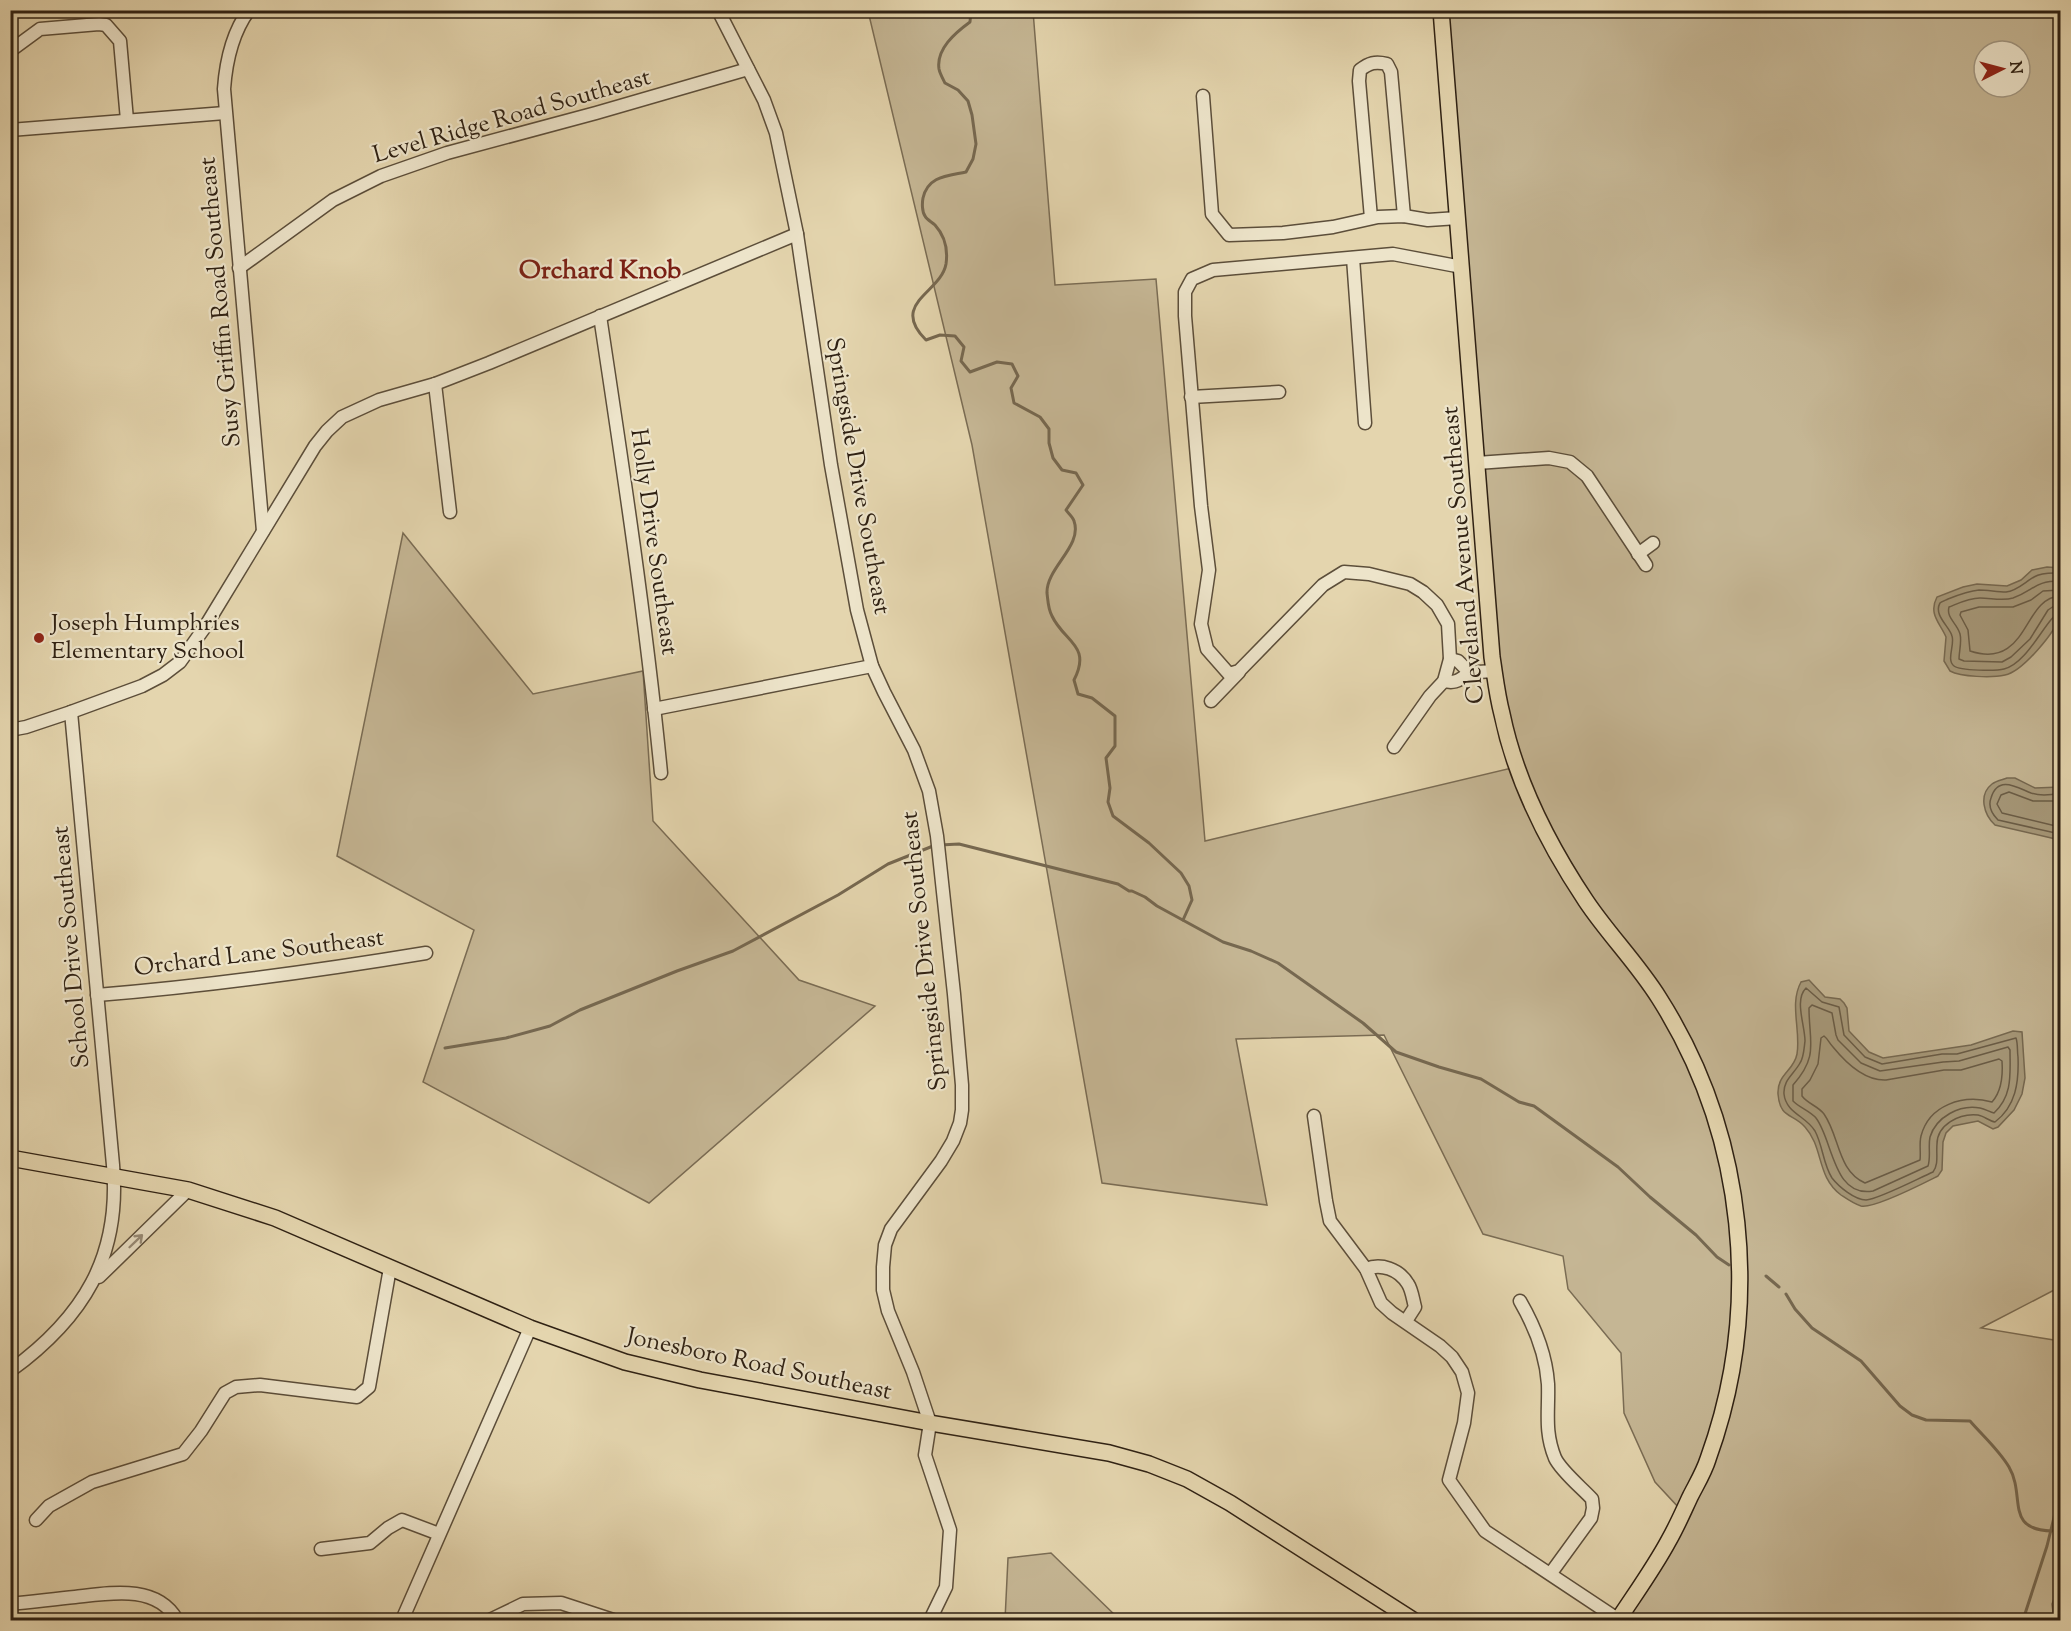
<svg xmlns="http://www.w3.org/2000/svg" width="2071" height="1631" font-family="'Sorts Mill Goudy',serif">
  <rect width="100%" height="100%" fill="#e4d5ae"/>
  <filter id="stains"><feTurbulence type="fractalNoise" baseFrequency=".00333" numOctaves="4"/><feColorMatrix values="0 0 0 0 .2 0 0 0 0 .09 0 0 0 0 .02 0 0 0 .5 -.17"/></filter>
  <radialGradient id="worn" r=".72"><stop offset=".6" stop-color="#630" stop-opacity="0"/><stop offset="1" stop-color="#630" stop-opacity=".3"/></radialGradient>
  <g fill="#c5b694" stroke="#7a6c54" stroke-width="1.5" fill-rule="evenodd">
    <path d="M 1462,10 L 2060,11 L 2060,1287 L 1981,1328 L 2060,1341 L 2060,1583 L 2052,1604 L 2054,1620 L 1622,1620 L 1679,1508 L 1655,1482 L 1624,1413 L 1621,1353 L 1568,1289 L 1563,1256 L 1483,1234 L 1384,1035 L 1236,1039 L 1267,1205 L 1102,1183 L 972,445 L 868,11 L 1033,11 L 1055,285 L 1156,279 L 1205,841 L 1512,768 L 1493,692 L 1448,12 ZM 1984,51 L 2020,51 L 2020,87 L 1984,87 Z"/>
    <polygon points="403,533 533,694 643,671 653,821 799,980 875,1006 649,1203 423,1082 474,930 337,856"/>
    <polygon points="1051,1553 1120,1620 1005,1620 1008,1558"/>
  </g>
  <g fill="#a69879" stroke="#766850" stroke-width="1.5">
    <path d="M 2047,567 L 2060,568 C 2061,581 2064,603 2060,615 C 2056,632 2022,672 2005,675 C 1992,678 1961,677 1950,671 L 1944,661 L 1946,637 C 1940,623 1928,614 1937,597 L 1963,587 L 1977,584 L 2007,586 L 2021,580 L 2032,570 Z"/>
    <path d="M 2007,778 L 2015,778 L 2035,788 L 2060,787 L 2060,840 L 1995,825 C 1984,815 1978,795 1992,784 C 1996,781 2002,780 2007,778 Z"/>
    <path d="M 1809,980 L 1825,997 L 1840,999 L 1844,1003 L 1847,1008 L 1849,1031 L 1869,1052 L 1883,1058 L 1971,1045 L 2013,1031 L 2022,1032 L 2025,1078 L 2022,1094 L 2014,1110 L 1998,1127 L 1993,1129 L 1978,1121 L 1953,1126 L 1946,1133 L 1943,1142 L 1942,1170 L 1938,1176 C 1924,1183 1874,1209 1861,1206 C 1854,1204 1847,1199 1841,1195 C 1816,1176 1824,1148 1805,1127 C 1793,1113 1780,1119 1778,1094 C 1777,1074 1794,1071 1797,1054 C 1801,1030 1789,1004 1801,982 Z"/>
  </g>
  <g fill="none" stroke-linecap="round" stroke-linejoin="round">
    <g stroke="#6a5c46" stroke-width="1.5">
      <path d="M 2060,573 C 2052,573 2042,572 2034,577 C 2025,582 2017,591 2006,592 C 1997,592 1988,590 1979,590 C 1968,591 1958,595 1948,599 C 1946,600 1941,602 1940,603 C 1933,615 1950,627 1952,636 C 1955,645 1946,660 1954,666 C 1960,671 1997,671 2004,669 C 2029,663 2048,614 2060,613"/>
      <path d="M 2060,581 C 2034,581 2035,590 2013,598 C 2003,601 1991,598 1980,598 C 1969,598 1959,603 1949,607 C 1946,618 1957,623 1960,634 C 1962,642 1959,651 1959,659 L 1964,661 L 2002,662 L 2011,657 L 2030,639 L 2048,610 L 2054,606 L 2060,605"/>
      <path d="M 2060,590 L 2043,591 L 2031,600 L 2013,607 L 1979,607 L 1961,612 L 1960,615 L 1968,630 L 1970,651 C 2029,670 2022,598 2060,596"/>
      <path d="M 2060,793 C 2051,795 2040,796 2031,793 C 2018,788 1998,774 1991,798 C 1988,806 1992,814 1998,820 L 2060,834"/>
      <polyline points="2060,801 2033,801 2009,792 2001,795 1997,804 2002,813 2060,827"/>
      <path d="M 1806,988 L 1822,1002 L 1839,1007 L 1844,1035 L 1865,1057 L 1882,1064 L 1942,1054 L 1957,1054 L 2016,1038 C 2018,1044 2017,1050 2018,1057 C 2019,1082 2016,1106 1995,1122 C 1989,1121 1984,1116 1978,1115 C 1959,1113 1937,1125 1937,1144 C 1936,1154 1939,1164 1933,1172 C 1919,1178 1879,1199 1866,1200 C 1855,1200 1839,1187 1832,1178 C 1823,1164 1823,1146 1815,1131 C 1806,1116 1786,1113 1784,1094 C 1783,1080 1794,1074 1800,1063 C 1804,1057 1804,1048 1805,1041 C 1805,1025 1794,1000 1806,988 Z"/>
      <path d="M 1812,1005 L 1832,1013 L 1836,1035 L 1838,1040 L 1861,1063 L 1880,1071 L 1943,1062 L 1959,1061 L 2008,1047 L 2010,1050 C 2010,1074 2013,1095 1994,1113 C 1990,1112 1985,1109 1980,1108 C 1960,1104 1936,1117 1930,1137 C 1928,1146 1931,1157 1928,1166 L 1873,1191 C 1833,1198 1833,1140 1816,1118 C 1810,1111 1800,1108 1793,1101 L 1793,1085 C 1819,1056 1809,1042 1809,1008 Z"/>
      <path d="M 1824,1036 C 1828,1039 1829,1043 1833,1047 C 1846,1063 1864,1081 1886,1080 L 1944,1070 L 1961,1070 L 1999,1059 L 2002,1061 C 2003,1076 2002,1091 1992,1102 C 1963,1094 1929,1105 1921,1136 C 1919,1144 1921,1152 1920,1160 L 1865,1183 C 1837,1170 1840,1137 1824,1114 C 1818,1106 1808,1104 1802,1096 L 1802,1089 L 1810,1080 L 1818,1064 L 1821,1038 Z"/>
    </g>
    <g stroke="#766850" stroke-width="3">
      <path d="M 971,10 L 970,22 C 955,33 936,49 939,69 C 940,74 943,79 945,83 L 958,90 L 968,101 L 972,115 L 976,144 L 973,159 L 966,172 C 947,176 928,176 923,198 C 922,203 922,212 925,216 C 927,220 932,222 935,225 C 945,236 948,250 946,264 C 941,293 889,303 926,340 L 940,335 L 955,336 L 964,347 L 961,361 L 970,372 L 997,362 L 1012,364 L 1018,376 L 1011,388 L 1014,403 L 1040,417 L 1049,429 L 1049,443 L 1053,458 L 1062,470 L 1076,473 L 1083,485 L 1066,510 C 1068,513 1073,517 1074,521 C 1083,546 1046,568 1047,593 C 1048,601 1048,609 1052,616 C 1064,642 1092,645 1074,680 L 1078,694 L 1092,698 L 1115,716 L 1115,746 L 1106,758 L 1110,788 L 1108,802 L 1113,816 L 1149,843 L 1181,873 L 1189,886 L 1192,900 L 1183,920"/>
      <polyline points="940,845 959,844 1118,884 1129,891 1132,891 1145,897 1157,906 1223,942 1251,951 1278,963 1363,1023 1396,1052 1439,1067 1481,1079 1519,1102 1534,1106 1618,1167 1650,1197 1696,1235 1717,1257 1729,1265"/>
      <polyline points="445,1048 506,1038 550,1026 580,1010 677,971 733,951 838,895 888,864 933,846"/>
      <polyline points="1766,1276 1779,1287"/>
      <path d="M 1786,1294 L 1795,1309 L 1812,1328 L 1861,1361 L 1900,1406 L 1912,1415 L 1926,1420 L 1970,1421 C 1983,1436 1999,1450 2009,1467 C 2026,1496 2004,1530 2052,1531 L 2060,1523"/>
      <polyline points="2023,1620 2047,1546 2060,1493"/>
    </g>
    <g stroke="#5c4e3a" stroke-width="15">
      <g id="minor">
        <path d="M 249,10 C 232,33 226,61 224,89 L 263,531"/>
        <polyline points="718,10 764,100 776,133 797,234 831,465 857,610 872,666 884,692 914,750 929,791 937,836 954,994 962,1085 962,1110 960,1123 953,1141 941,1161 891,1229 885,1245 883,1267 883,1290 888,1311 913,1372 930,1423 925,1455 950,1530 946,1587 930,1620"/>
        <polyline points="10,51 40,29 99,24 106,25 120,41 127,120"/>
        <polyline points="1203,96 1212,214 1229,235 1283,233 1333,227 1378,217 1404,216 1428,220 1458,218"/>
        <polyline points="10,130 225,113"/>
        <path d="M 1371,218 L 1359,81 L 1360,70 C 1369,63 1375,61 1387,64 L 1391,72 L 1404,216"/>
        <polyline points="1353,258 1365,423"/>
        <polyline points="239,268 333,200 381,176 447,153 596,113 748,69"/>
        <path d="M 600,316 C 623,468 646,620 661,773"/>
        <polyline points="435,384 450,512"/>
        <polyline points="1191,397 1279,392"/>
        <polyline points="1477,463 1549,458 1570,462 1587,476 1646,565"/>
        <polyline points="1638,554 1653,543"/>
        <polyline points="1450,659 1458,661 1470,673"/>
        <path d="M 1444,681 C 1460,685 1461,675 1473,673 C 1480,671 1488,672 1494,671"/>
        <polyline points="1211,701 1239,672"/>
        <polyline points="654,709 872,666"/>
        <polyline points="10,730 26,727 71,712 142,686 163,675 180,662 205,627 315,446 327,431 342,417 379,400 435,384 489,363 797,234"/>
        <polyline points="1394,747 1430,696 1444,681 1450,659 1448,624 1437,605 1423,592 1410,584 1369,574 1344,572 1323,585 1239,671 1229,674 1207,649 1201,624 1209,570 1201,506 1185,316 1185,292 1192,279 1213,270 1393,254 1462,267"/>
        <path d="M 97,995 C 208,986 317,971 426,953"/>
        <polyline points="1314,1116 1326,1201 1330,1221 1366,1269 1381,1303 1392,1313 1440,1346 1452,1357 1462,1372 1468,1393 1464,1423 1449,1480 1485,1531 1619,1620"/>
        <path d="M 1366,1269 C 1381,1263 1399,1269 1408,1284 C 1412,1290 1413,1300 1415,1307 L 1406,1321"/>
        <polyline points="99,1277 188,1190"/>
        <path d="M 1520,1301 C 1535,1327 1546,1354 1548,1384 C 1549,1411 1544,1431 1555,1458 C 1561,1471 1582,1488 1592,1499 L 1593,1508 L 1591,1518 L 1551,1573"/>
        <path d="M 10,1371 C 83,1318 121,1257 113,1165 L 71,712"/>
        <polyline points="36,1520 49,1506 92,1482 183,1454 201,1431 225,1393 236,1387 260,1385 357,1397 369,1387 390,1268"/>
        <polyline points="321,1549 370,1543 388,1528 402,1520 439,1534"/>
        <path d="M 10,1604 C 32,1602 54,1599 75,1597 C 110,1593 157,1584 177,1620"/>
        <polyline points="402,1620 530,1328"/>
        <polyline points="490,1620 523,1604 561,1603 613,1620"/>
      </g>
    </g>
    <g stroke="#2f2113" stroke-width="18">
      <g id="major">
        <path d="M 1441,10 L 1492,657 C 1495,676 1497,695 1502,714 C 1516,782 1548,844 1586,901 C 1608,934 1637,963 1659,998 C 1746,1135 1763,1307 1708,1459 C 1704,1472 1696,1485 1690,1497 C 1683,1512 1677,1526 1669,1540 C 1654,1568 1635,1594 1618,1620"/>
        <polyline points="10,1158 188,1190 275,1218 530,1328 625,1362 700,1380 930,1423 1109,1453 1149,1464 1187,1479 1230,1503 1413,1620"/>
      </g>
    </g>
    <use href="#minor" stroke="#ede4ca" stroke-width="12"/>
    <use href="#major" stroke="#e4d5ae" stroke-width="15"/>
  </g>
  <defs><path id="oneway-shaft" d="M-6 0H5M1.5-3L5.5 0L1.5 3" fill="none" stroke-width="1.6" stroke-linecap="round" stroke-linejoin="round" transform="scale(1.5)"/></defs>
  <use stroke="#988c78" href="#oneway-shaft" transform="translate(136 1241) rotate(-44)"/>
  <circle fill="#8f2418" stroke="#ede4ca" stroke-width="2" cx="39" cy="638" r="6"/>
  <g text-anchor="middle" dominant-baseline="central" stroke-width="4.5" stroke-linejoin="round" paint-order="stroke">
    <g font-size="24" fill="#2f2113" stroke="#ede4ca">
      <text transform="translate(512 117) rotate(-16)">Level Ridge Road Southeast</text>
      <text transform="translate(221 302) rotate(-95)">Susy Griffin Road Southeast</text>
      <text transform="translate(857 476) rotate(80)">Springside Drive Southeast</text>
      <text transform="translate(653 542) rotate(82)">Holly Drive Southeast</text>
      <text transform="translate(1464 555) rotate(-95)">Cleveland Avenue Southeast</text>
      <text transform="translate(72 947) rotate(-95)">School Drive Southeast</text>
      <text transform="translate(925 951) rotate(-96)">Springside Drive Southeast</text>
      <text transform="translate(259 954) rotate(-7)">Orchard Lane Southeast</text>
      <text transform="translate(759 1365) rotate(12)">Jonesboro Road Southeast</text>
    </g>
    <g font-size="24" fill="#2f2113" stroke="#ede4ca" text-anchor="start">
      <text x="51" y="624">Joseph Humphries<tspan x="51" dy="28">Elementary School</tspan></text>
    </g>
    <g font-size="26" font-weight="bold" fill="#7a1f14" stroke="#ede4ca">
      <text x="600" y="271">Orchard Knob</text>
    </g>
  </g>
  <rect width="2071" height="1631" fill="none" stroke="#e4d5ae" stroke-width="36"/>
  <rect x="12" y="12" width="2047" height="1607" fill="none" stroke="#2f2113" stroke-width="3"/>
  <rect x="18" y="18" width="2035" height="1595" fill="none" stroke="#2f2113" stroke-width="1.5"/>
  <g transform="translate(2002 69) rotate(84)"><circle r="28" fill="#ede4ca" stroke="#a19681" stroke-width="1.5"/>
  <path d="M0-4.5L10 22L0 15L-10 22Z" fill="#8f2418"/>
  <text y="-9" font-size="16" font-weight="bold" text-anchor="middle" fill="#2f2113">N</text>
  </g>
  <rect width="100%" height="100%" filter="url(#stains)"/>
  <rect width="100%" height="100%" fill="url(#worn)"/>
</svg>
